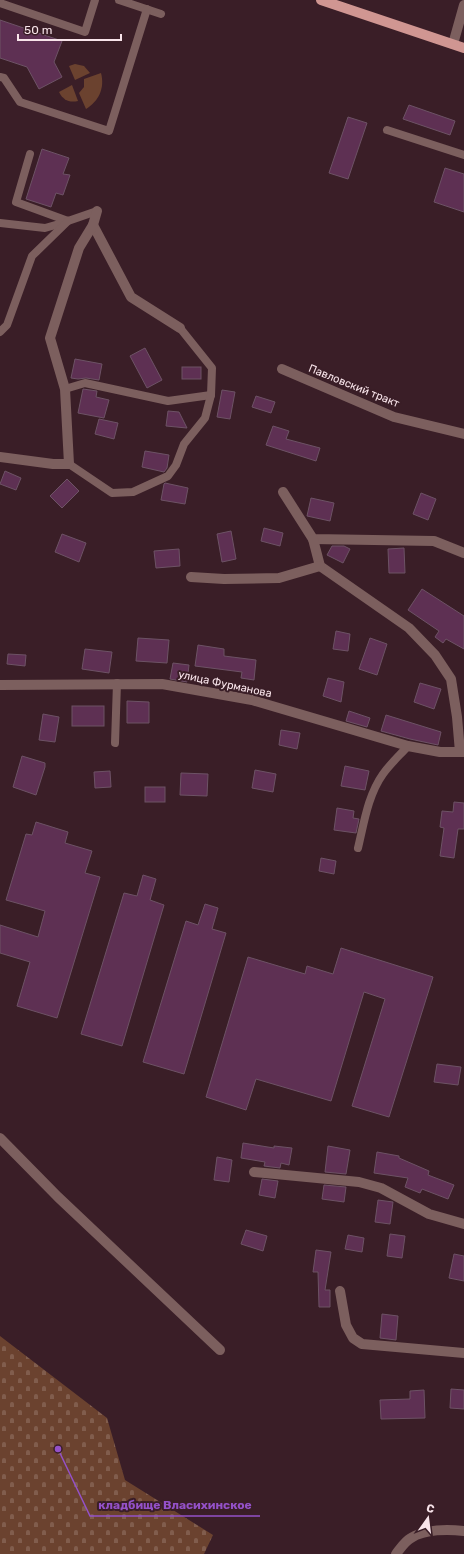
<svg xmlns="http://www.w3.org/2000/svg" width="464" height="1554" font-family="Rubik,sans-serif">
  <defs>
    <pattern id="cemetery-stones" width="16" height="16" patternUnits="userSpaceOnUse"><rect width="16" height="16" fill="#6b422f"/><path d="M2 7V4a2 2 0 0 1 4 0v3zM10 15v-3a2 2 0 0 1 4 0v3z" fill="#815d4d"/></pattern>
  </defs>
  <rect width="100%" height="100%" fill="#3a1e27"/>
  <polygon fill="url(#cemetery-stones)" points="0,1336 107,1418 125,1480 213,1535 204,1554 0,1554"/>
  <g fill="#6b422f">
    <polygon points="75,64 84,66 90,73 75,80 69,66"/>
    <path d="M 101,73 C 105,88 99,101 86,109 L 79,93 L 84,87 L 84,79 Z"/>
    <path d="M 72,85 L 78,101 C 69,103 63,100 59,92 Z"/>
  </g>
  <g fill="#5e3053" stroke="#6d5265">
    <polygon points="0,20 62,41 54,62 62,77 39,89 27,67 0,58"/>
    <polygon points="409,105 455,121 450,135 403,119"/>
    <polygon points="348,117 367,123 348,179 329,173"/>
    <polygon points="42,149 69,158 63,174 70,175 63,195 56,193 51,207 26,199"/>
    <polygon points="445,168 464,174 464,212 434,202"/>
    <polygon points="145,348 162,380 147,388 130,356"/>
    <polygon points="75,359 102,364 99,380 86,378 78,379 71,378"/>
    <rect x="182" y="367" width="19" height="12"/>
    <polygon points="83,389 97,391 96,397 109,400 104,418 78,413"/>
    <polygon points="222,390 235,392 230,419 217,417"/>
    <polygon points="256,396 275,402 271,413 252,407"/>
    <polygon points="168,411 179,412 187,428 166,426"/>
    <polygon points="99,419 118,423 114,439 95,434"/>
    <polygon points="273,426 289,431 286,439 320,448 316,461 266,445"/>
    <polygon points="145,451 169,455 167,468 164,472 142,467"/>
    <polygon points="5,471 21,478 16,490 0,484"/>
    <polygon points="67,479 79,491 62,508 50,496"/>
    <polygon points="165,483 188,488 185,504 161,500 164,484"/>
    <polygon points="421,493 436,499 428,520 413,514"/>
    <polygon points="311,498 334,503 330,521 307,516"/>
    <polygon points="264,528 283,533 280,546 261,541"/>
    <polygon points="231,531 236,559 222,562 217,534"/>
    <polygon points="62,534 86,543 79,562 55,552"/>
    <polygon points="332,546 344,546 350,549 343,563 327,555"/>
    <polygon points="404,548 405,573 389,573 388,549"/>
    <polygon points="179,549 180,566 156,568 154,551"/>
    <polygon points="422,589 464,616 464,649 446,639 443,643 435,637 439,631 408,610"/>
    <polygon points="336,631 350,634 348,651 333,649"/>
    <polygon points="138,638 169,640 167,663 136,661"/>
    <polygon points="370,638 387,644 377,675 359,669"/>
    <polygon points="198,645 224,649 224,656 256,660 254,680 241,678 242,672 195,666"/>
    <polygon points="85,649 112,652 109,673 82,669"/>
    <polygon points="8,654 26,655 25,666 7,664"/>
    <polygon points="173,663 189,665 187,682 170,679"/>
    <polygon points="328,678 344,682 341,702 323,696"/>
    <polygon points="420,683 441,689 434,709 414,702"/>
    <polygon points="127,701 149,702 149,723 127,723"/>
    <rect x="72" y="706" width="32" height="20"/>
    <polygon points="349,711 370,718 367,727 346,721"/>
    <polygon points="43,714 59,717 55,742 39,740"/>
    <polygon points="386,715 441,732 438,745 410,739 381,731"/>
    <polygon points="281,730 300,733 297,749 279,745"/>
    <polygon points="22,756 45,763 45,767 36,795 13,787"/>
    <polygon points="345,766 369,771 365,790 341,786"/>
    <polygon points="255,770 276,774 273,792 252,788"/>
    <polygon points="110,771 111,787 95,788 94,772"/>
    <polygon points="181,773 208,774 207,796 180,795"/>
    <rect x="145" y="787" width="20" height="15"/>
    <polygon points="454,802 464,803 464,829 458,829 454,858 440,856 444,828 440,827 442,811 453,812"/>
    <polygon points="337,808 354,811 353,818 359,819 356,833 334,830"/>
    <polygon points="36,822 68,832 65,843 92,851 85,873 100,877 57,1018 17,1006 30,962 0,953 0,925 38,937 45,911 6,900 26,834 32,835"/>
    <polygon points="321,858 336,861 334,874 319,871"/>
    <polygon points="143,875 156,879 150,900 164,905 122,1046 81,1034 124,893 137,896"/>
    <polygon points="205,904 218,908 212,929 226,933 184,1074 143,1062 186,921 198,925"/>
    <polygon points="341,948 433,977 389,1117 352,1106 385,999 364,992 331,1101 256,1079 246,1110 206,1097 248,957 305,974 307,966 333,974"/>
    <polygon points="437,1064 461,1067 458,1085 434,1082"/>
    <polygon points="243,1143 274,1148 274,1146 292,1148 289,1165 281,1163 280,1168 264,1166 265,1162 241,1158"/>
    <polygon points="328,1146 350,1150 346,1174 325,1172"/>
    <polygon points="377,1152 399,1156 399,1158 429,1171 428,1175 454,1185 448,1199 422,1189 420,1193 405,1187 408,1178 374,1173"/>
    <polygon points="217,1157 232,1160 229,1182 214,1180"/>
    <polygon points="262,1179 278,1181 275,1198 259,1195"/>
    <polygon points="324,1185 346,1187 344,1202 322,1199"/>
    <polygon points="378,1200 393,1202 390,1224 375,1222"/>
    <polygon points="246,1230 267,1236 263,1251 241,1244"/>
    <polygon points="390,1234 405,1236 402,1258 387,1256"/>
    <polygon points="348,1235 364,1238 362,1252 345,1249"/>
    <polygon points="316,1250 331,1252 325,1290 330,1290 330,1307 319,1307 318,1272 313,1272"/>
    <polygon points="454,1254 464,1256 464,1281 449,1278"/>
    <polygon points="382,1314 398,1316 396,1340 380,1338"/>
    <polygon points="451,1389 464,1390 464,1409 450,1408"/>
    <polygon points="424,1390 425,1418 381,1419 380,1400 410,1399 410,1391"/>
  </g>
  <g fill="none" stroke-linecap="round" stroke-linejoin="round">
    <g stroke="#7c5f5e" stroke-width="8">
      <polyline points="119,0 161,14"/>
      <polyline points="0,3 85,32 95,0"/>
      <polyline points="0,77 4,78 20,102 109,131 147,9"/>
      <polyline points="387,130 464,155"/>
      <polyline points="30,154 16,202 68,221 97,211"/>
      <polyline points="0,223 45,228 66,222"/>
      <polyline points="0,332 7,325 32,256 68,221"/>
      <polyline points="65,389 85,383 168,401 211,395"/>
      <polyline points="69,464 112,493 133,492 168,476 176,465 184,444 205,418 211,395 212,368 180,328"/>
      <polyline points="115,743 117,683"/>
      <path d="M 358,848 C 364,823 368,795 383,774 C 390,764 400,755 408,746"/>
    </g>
    <g stroke="#7c5f5e" stroke-width="10">
      <polyline points="453,44 464,5"/>
      <polyline points="93,225 131,297 180,328"/>
      <polyline points="282,369 394,417 464,434"/>
      <polyline points="0,457 53,464 69,464 65,389 50,338 79,248 93,225 97,211"/>
      <polyline points="283,492 313,539 434,541 464,553"/>
      <polyline points="313,539 320,566 409,628 435,655 451,679 457,717 460,752"/>
      <polyline points="191,577 224,579 279,578 320,566"/>
      <polyline points="0,685 162,684 252,700 408,746 440,752 464,752"/>
      <polyline points="0,1138 58,1197 220,1350"/>
      <polyline points="254,1172 359,1182 381,1188 429,1214 464,1224"/>
      <polyline points="340,1291 346,1325 353,1338 362,1344 464,1353"/>
      <path d="M 396,1554 C 400,1549 405,1541 411,1538 C 425,1529 448,1529 464,1531"/>
    </g>
    <polyline stroke="#d09692" stroke-width="10" points="321,0 464,48"/>
  </g>
  <g text-anchor="middle" dominant-baseline="central" stroke-width="4" stroke-linejoin="round" paint-order="stroke">
    <g font-size="11" fill="#f8e4ea" stroke="#3a1e27">
      <text transform="translate(354 386) rotate(22)">Павловский тракт</text>
      <text transform="translate(225 684) rotate(12)">улица Фурманова</text>
    </g>
  </g>
  <path fill="none" stroke="#9451c8" stroke-width="1.5" d="M58 1449L90 1516H260"/>
  <circle fill="#9451c8" stroke="#3a1e27" stroke-width="1.5" cx="58" cy="1449" r="4"/>
  <g font-size="12" text-anchor="middle" font-weight="bold" fill="#9451c8" stroke="#3a1e27" stroke-width="4" stroke-linejoin="round" paint-order="stroke">
    <text x="175" y="1509">кладбище Власихинское</text>
  </g>
  <g transform="translate(428 1518) rotate(14)" stroke="#3a1e27" stroke-width="3" paint-order="stroke">
  <path d="M0-3L7 15L0 10L-7 15Z" fill="#f8e4ea"/>
  <text y="-6" font-size="11" font-weight="bold" text-anchor="middle" fill="#f8e4ea">С</text>
  </g>
  <path d="M18 34v6h103v-6" fill="none" stroke="#f8e4ea" stroke-width="2"/>
  <text x="24" y="34" font-size="12" fill="#f8e4ea" stroke="#3a1e27" stroke-width="3" paint-order="stroke">50 m</text>
</svg>
